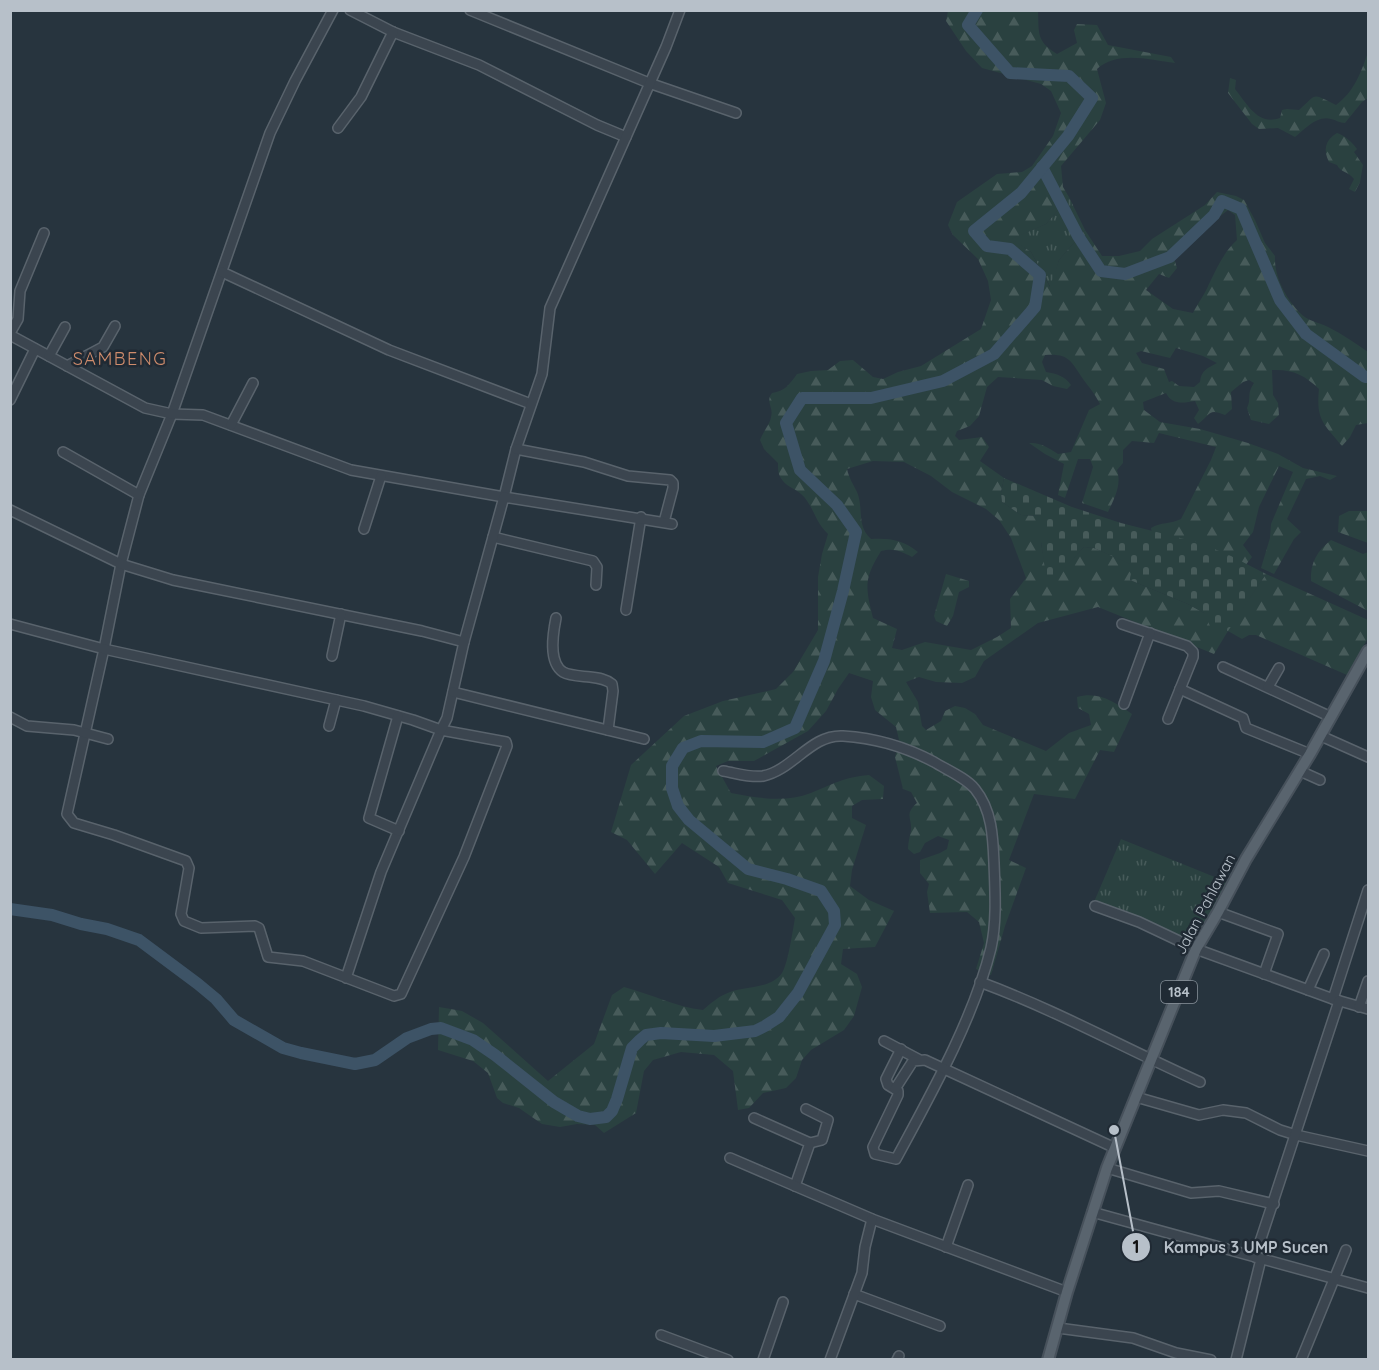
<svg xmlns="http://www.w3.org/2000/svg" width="1379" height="1370" font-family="Quicksand,sans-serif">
  <defs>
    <pattern id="grass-tufts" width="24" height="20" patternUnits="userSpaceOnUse" patternTransform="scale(1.5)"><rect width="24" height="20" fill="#2a4140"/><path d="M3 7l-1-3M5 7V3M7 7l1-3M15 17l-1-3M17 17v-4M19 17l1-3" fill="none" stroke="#475b5a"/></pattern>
    <pattern id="forest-firs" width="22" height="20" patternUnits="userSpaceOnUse" patternTransform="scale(1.5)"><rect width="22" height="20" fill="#2a4140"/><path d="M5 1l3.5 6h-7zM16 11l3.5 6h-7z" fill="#475b5a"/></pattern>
    <pattern id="cemetery-stones" width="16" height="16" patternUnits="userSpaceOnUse" patternTransform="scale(1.5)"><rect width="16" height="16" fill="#2a4140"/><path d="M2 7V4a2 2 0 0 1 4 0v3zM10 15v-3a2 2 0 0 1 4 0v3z" fill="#475b5a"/></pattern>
  </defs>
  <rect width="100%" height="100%" fill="#27343e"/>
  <g fill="url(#grass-tufts)">
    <polygon points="1069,197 1085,230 1059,260 1051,288 1031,252 1011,239 1046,224"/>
    <polygon points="1121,839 1227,882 1194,945 1094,902"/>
  </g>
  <g fill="url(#forest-firs)" fill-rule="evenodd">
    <path d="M 948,11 L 1038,11 C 1039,33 1036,41 1057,54 L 1077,43 L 1074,30 L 1077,24 L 1097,25 L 1108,45 L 1171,57 L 1175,63 C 1151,60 1117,50 1097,69 L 1106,103 L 1100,120 L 1061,166 L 1063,187 L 1069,197 L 1046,224 L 1012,239 L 1031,252 L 1050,287 L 1059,260 L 1085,230 L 1102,256 L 1119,256 L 1140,251 L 1152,239 L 1205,205 L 1217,192 L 1236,196 L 1244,200 L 1255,220 L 1265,243 L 1275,256 C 1274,276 1285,297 1299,312 C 1307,321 1318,322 1328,327 C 1342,334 1355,343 1368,352 L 1368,423 L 1356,425 L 1350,437 L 1342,446 C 1323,423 1316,420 1319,389 C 1305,375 1292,369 1272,370 L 1273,395 L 1278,403 L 1279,415 L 1269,424 L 1251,420 L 1247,408 C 1252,398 1246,395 1254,383 L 1249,380 L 1243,382 L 1231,392 L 1232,409 L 1225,415 C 1208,408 1211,414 1198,424 L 1194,418 L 1199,410 L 1195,401 C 1183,403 1172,405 1166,393 L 1143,402 L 1144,410 L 1160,422 L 1200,429 L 1248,443 L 1278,454 L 1303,468 L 1337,476 L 1330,480 L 1320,476 L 1306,479 L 1287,519 L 1301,532 L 1294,539 L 1274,574 L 1261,568 L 1270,538 L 1271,524 L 1293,472 L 1279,466 L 1259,507 L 1253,532 L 1243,545 L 1252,557 L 1244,567 L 1152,534 L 1151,528 C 1161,522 1171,524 1181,519 L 1211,460 L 1216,447 L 1159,433 L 1154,443 L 1132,441 L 1123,450 L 1123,463 L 1117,470 C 1122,485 1114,499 1108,512 L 1082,503 L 1093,467 L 1090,459 L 1078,459 L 1065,498 L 1058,495 L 1064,464 L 1045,454 L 1029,443 C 1040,442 1049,448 1058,454 L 1071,452 L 1089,410 L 1100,404 C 1095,394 1089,387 1083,379 C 1071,361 1069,353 1045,355 L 1042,362 L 1046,372 C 1057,374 1065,376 1071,385 L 1067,389 L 1053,386 L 1042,380 L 998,377 L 987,387 L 979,416 L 970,426 L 957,431 L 955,436 L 959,440 L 982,437 L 989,447 L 980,461 L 1004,478 L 1001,493 L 1002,502 L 1021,515 L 1041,516 L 1041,543 L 1047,576 L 1055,578 L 1084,547 L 1094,548 L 1133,565 L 1130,580 L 1188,604 L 1204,613 L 1227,631 L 1266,574 L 1368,620 L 1368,638 L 1347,675 L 1256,635 L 1249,635 L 1242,639 L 1228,631 L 1214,654 L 1098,607 L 1038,623 L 984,661 L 975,677 L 962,683 L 936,682 L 919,677 L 906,682 L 918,702 L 922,726 L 926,730 L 941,721 L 945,711 L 955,706 L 965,708 L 975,714 L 983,725 L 1046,751 L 1069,733 L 1091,725 L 1089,714 L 1078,708 L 1077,697 C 1099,691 1114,702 1132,714 L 1114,752 L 1100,750 L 1075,799 L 1034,794 L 1009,860 L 1026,868 L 1005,926 L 991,975 L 976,969 L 984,943 L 979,922 L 967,912 L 930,913 L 927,892 L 929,884 L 920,873 L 920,860 L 940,853 L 947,849 L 949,840 L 938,836 L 925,843 L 920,852 L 914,854 L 908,849 C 908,842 910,836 911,830 C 912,818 904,814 917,803 L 911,792 L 903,789 L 895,757 L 899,740 L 896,727 L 875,710 L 871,697 L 873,681 L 849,673 L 838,689 L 826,711 L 808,731 L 754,761 L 728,761 L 716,766 L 731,793 C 758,798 785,803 811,793 C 833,784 844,777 869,775 L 884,786 L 883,799 L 862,800 L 852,806 L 852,818 L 866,825 L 852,870 L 850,886 L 869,900 L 894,911 L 875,947 L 843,949 L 841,964 L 857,974 L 862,987 L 854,1016 L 844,1030 L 811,1050 L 802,1060 L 796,1078 L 786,1088 L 763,1093 L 749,1108 L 738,1110 L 733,1071 L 714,1055 L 681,1052 L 653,1060 L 644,1071 L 636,1113 L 604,1133 L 595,1125 L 577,1124 L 560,1127 L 542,1124 L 519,1108 L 503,1103 L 497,1098 L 488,1073 L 473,1061 L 438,1050 L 439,1007 L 462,1011 L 483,1023 L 548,1081 L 594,1044 L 612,995 L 624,987 C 651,994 676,1007 703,1010 C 711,1003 719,996 730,992 C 746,986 771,989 782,973 C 788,964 793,929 795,918 L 782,900 L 728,883 L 719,867 L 682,843 L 655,874 L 627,840 L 611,832 L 631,765 L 684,716 L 723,701 L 776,689 L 793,672 L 818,630 L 818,577 L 822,554 L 828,534 C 815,521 815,511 805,498 C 798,489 787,487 783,481 C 778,475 778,471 778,463 L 764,449 L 760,440 C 763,432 770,424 771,417 C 774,407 765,402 772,393 C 785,391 789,385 797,374 L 811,371 L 828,370 L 840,361 L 853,360 L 873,377 L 883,379 L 898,372 L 921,366 L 981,329 L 991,300 L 988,281 L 978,259 L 953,235 L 948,225 L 957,202 L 997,174 L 1022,172 L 1032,166 L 1053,136 L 1061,113 L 1051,91 L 1041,84 L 982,68 L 966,51 L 946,21 ZM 1228,210 L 1235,215 L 1237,240 C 1223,253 1217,268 1209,284 C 1205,294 1198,303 1193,313 L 1173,309 L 1146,290 L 1159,274 L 1169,278 L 1177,268 L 1174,258 L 1194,237 ZM 1176,348 L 1203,356 L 1217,363 C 1208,368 1201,370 1200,382 L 1194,387 L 1179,386 L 1172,381 L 1169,382 L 1164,369 L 1142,363 L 1136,353 L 1141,351 L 1170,358 ZM 873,461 L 904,462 L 931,476 L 952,492 L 986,509 L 999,520 L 1011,538 L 1026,578 L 1010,599 L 1011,628 L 997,637 L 971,650 L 925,642 L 902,650 L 892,648 L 897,629 L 873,618 C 865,586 864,579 881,551 C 894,548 900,551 912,557 L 918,552 C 903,540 890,538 871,539 C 856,526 864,508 857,492 C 853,484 849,478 847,469 Z"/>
    <path d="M 1368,52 L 1368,98 L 1362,102 L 1345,123 C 1340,123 1336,120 1331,119 C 1317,115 1305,129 1295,137 L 1278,128 L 1259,129 L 1252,124 L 1228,93 L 1230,78 L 1236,80 L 1235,89 C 1247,104 1258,126 1280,118 L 1282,110 L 1287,109 L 1299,110 C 1318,93 1311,93 1336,105 C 1354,92 1361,73 1368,52 Z"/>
    <path d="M 1337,133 C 1344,135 1353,143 1357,149 L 1354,152 L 1363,165 L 1360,182 L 1355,192 L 1349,189 L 1354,179 C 1349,172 1340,172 1337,165 L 1329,162 C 1323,150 1325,140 1337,133 Z"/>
    <polygon points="1349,511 1368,511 1368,543 1338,532 1339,516"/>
    <path d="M 1331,540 L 1363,554 L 1368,552 L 1368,611 L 1311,581 C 1310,563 1317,551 1331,540 Z"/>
    <polygon points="946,574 969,581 969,587 959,592 953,616 947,626 936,621 934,616"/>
  </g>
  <polygon fill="url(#cemetery-stones)" points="1004,478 1072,507 1121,523 1200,543 1231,556 1266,574 1228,631 1210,626 1204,613 1188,604 1130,580 1132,565 1094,548 1084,547 1055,579 1046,576 1041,542 1041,516 1021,515 1002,502 1001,493"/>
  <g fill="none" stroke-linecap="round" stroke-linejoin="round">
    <g stroke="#3d5366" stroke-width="12">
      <polyline points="1042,167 1078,236 1101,271 1125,274 1170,257 1214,215 1222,201 1241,209 1280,300 1306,334 1365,377 1368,377"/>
      <polyline points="10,909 52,915 81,924 107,929 139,940 198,984 216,999 234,1020 283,1048 301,1053 355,1064 375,1060 407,1038 431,1029 441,1028 473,1040 495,1055 554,1102 578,1116 590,1119 606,1117 612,1111 617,1099 632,1048 640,1040 646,1035 661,1033 714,1036 755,1031 765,1026 779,1017 798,993 835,925 834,911 821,891 787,879 748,869 689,820 678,806 672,788 672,766 683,748 701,741 763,742 795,728 824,661 843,591 856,532 837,505 800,470 786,423 802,398 871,398 943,381 994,354 1035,307 1040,275 1010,249 987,246 974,231 1021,193 1068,136 1092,98 1069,76 1010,73 968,25 977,10"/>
    </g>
    <g stroke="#59636c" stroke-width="12">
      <g id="minor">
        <polyline points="333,10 295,81 270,133 172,414 139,495 121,564 104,649 67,814 74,823 114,835 186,861 189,868 181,914 184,921 201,928 255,926 259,928 268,957 303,961 394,996 401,994 464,857 507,746 506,742 441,730 381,872 346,978"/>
        <polyline points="350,10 393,32 479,65 597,125 626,137"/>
        <polyline points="470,10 649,83 736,113"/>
        <polyline points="338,128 361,97 393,32"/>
        <polyline points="222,272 389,350 531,404"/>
        <polyline points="10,333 18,319 20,291 44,233"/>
        <polyline points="10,335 145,408 172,414 203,415 351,470 504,497 516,449 542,374 550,308 666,47 680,10"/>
        <polyline points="49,356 65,327"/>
        <polyline points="67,366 103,347 115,326"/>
        <polyline points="10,400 35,349"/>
        <polyline points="231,425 253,383"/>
        <polyline points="516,449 584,462 628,476 670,480 673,483 673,488 664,522"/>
        <polyline points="63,452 139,495"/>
        <polyline points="10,510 121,564 173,580 422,631 464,642"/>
        <polyline points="364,529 381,476"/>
        <polyline points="493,537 593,561 597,567 596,585"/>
        <polyline points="626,610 641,517"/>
        <path d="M 556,618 C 553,633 548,662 563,672 C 570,676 582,676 590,677 C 599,678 606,679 612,684 L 613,691 L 608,730"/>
        <polyline points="10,624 104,649 364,706 413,720 441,730 447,718 464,642 504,497 672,524"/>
        <polyline points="1122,624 1187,646 1193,652 1193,657 1168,719"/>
        <polyline points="332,656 341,614"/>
        <polyline points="1223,667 1331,717"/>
        <polyline points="1268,687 1279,668"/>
        <polyline points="1180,689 1243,718 1246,728 1310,754"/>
        <polyline points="453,692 644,739"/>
        <polyline points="1124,704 1150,633"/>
        <polyline points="398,716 369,818 399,831"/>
        <polyline points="10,717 27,726 74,730 108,739"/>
        <polyline points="329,726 336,700"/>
        <polyline points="1321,736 1368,757"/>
        <path d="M 723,771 C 736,773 750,778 763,776 C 793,770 811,734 843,736 C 874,738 906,747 934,762 C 947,770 966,778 975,789 C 992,810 993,837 994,863 C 995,890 997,921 991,948 C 974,1018 930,1096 896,1159 L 875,1154 L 873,1147 L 898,1095 L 898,1091 L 888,1085 L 886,1079 L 901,1049"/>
        <polyline points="1300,771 1320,780"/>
        <polyline points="1095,906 1139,922 1196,949 1333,999 1368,1009"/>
        <polyline points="1218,912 1278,934 1264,974"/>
        <path d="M 980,982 C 1056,1010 1126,1049 1200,1082"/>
        <polyline points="1308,990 1324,954"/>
        <polyline points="1333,999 1368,890"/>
        <polyline points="1359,1007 1368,981"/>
        <polyline points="884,1041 918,1059"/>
        <polyline points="895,1089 913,1061 925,1060 1115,1148"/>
        <polyline points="1136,1097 1199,1115 1223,1110 1246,1113 1280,1130 1296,1135 1368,1151"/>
        <polyline points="806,1109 828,1120 822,1140 810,1143"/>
        <polyline points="754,1118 810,1143 795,1186"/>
        <polyline points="730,1158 872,1219 1067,1292"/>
        <polyline points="1107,1168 1191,1193 1219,1191 1274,1204"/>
        <polyline points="1092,1212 1368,1288"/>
        <polyline points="946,1247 968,1185"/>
        <polyline points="1255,1257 1339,1001"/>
        <polyline points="854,1294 940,1326"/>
        <polyline points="1058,1328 1133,1338 1176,1353 1211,1360"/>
        <polyline points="661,1335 728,1360"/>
        <polyline points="763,1360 783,1302"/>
        <polyline points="830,1360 862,1273 865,1247 872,1219"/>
        <polyline points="897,1360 899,1356"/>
        <polyline points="1236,1360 1261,1259"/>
        <polyline points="1301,1360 1346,1250"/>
      </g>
    </g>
    <g stroke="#47515b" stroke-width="14">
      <polyline id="major" points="1048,1360 1067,1292 1107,1168 1196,949 1218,912 1246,859 1310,754 1368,651"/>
    </g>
    <use href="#minor" stroke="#3b454f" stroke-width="9"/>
    <use href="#major" stroke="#59646e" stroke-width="10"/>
  </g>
  <g text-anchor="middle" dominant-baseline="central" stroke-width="5" stroke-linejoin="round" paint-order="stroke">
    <rect fill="#202a34" stroke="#8a939c" stroke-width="1.5" x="1161" y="981" width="36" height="22" rx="4.5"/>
    <g font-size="14" font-weight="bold" fill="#b7c0c9">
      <text x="1179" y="992">184</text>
    </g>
    <g font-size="15" fill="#b7c0c9" stroke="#202a34">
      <text transform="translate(1205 904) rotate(-62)">Jalan Pahlawan</text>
    </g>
    <g font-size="18" letter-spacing="1.5" fill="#cf8c6c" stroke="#202a34">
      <text x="120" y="358">SAMBENG</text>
    </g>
  </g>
  <path fill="none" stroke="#b7c0c9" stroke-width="2" d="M1114 1130L1136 1247"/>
  <g fill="#b7c0c9" stroke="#202a34" stroke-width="2">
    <circle cx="1114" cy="1130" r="6"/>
    <circle cx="1136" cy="1247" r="15"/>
  </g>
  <g font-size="18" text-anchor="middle" font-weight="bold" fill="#111">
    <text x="1136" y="1253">1</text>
  </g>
  <g font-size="16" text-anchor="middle" font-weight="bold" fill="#b7c0c9" stroke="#202a34" stroke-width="5" stroke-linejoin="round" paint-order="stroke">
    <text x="1246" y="1253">Kampus 3 UMP Sucen</text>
  </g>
  <rect width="1379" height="1370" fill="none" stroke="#b7c0c9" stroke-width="24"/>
</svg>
